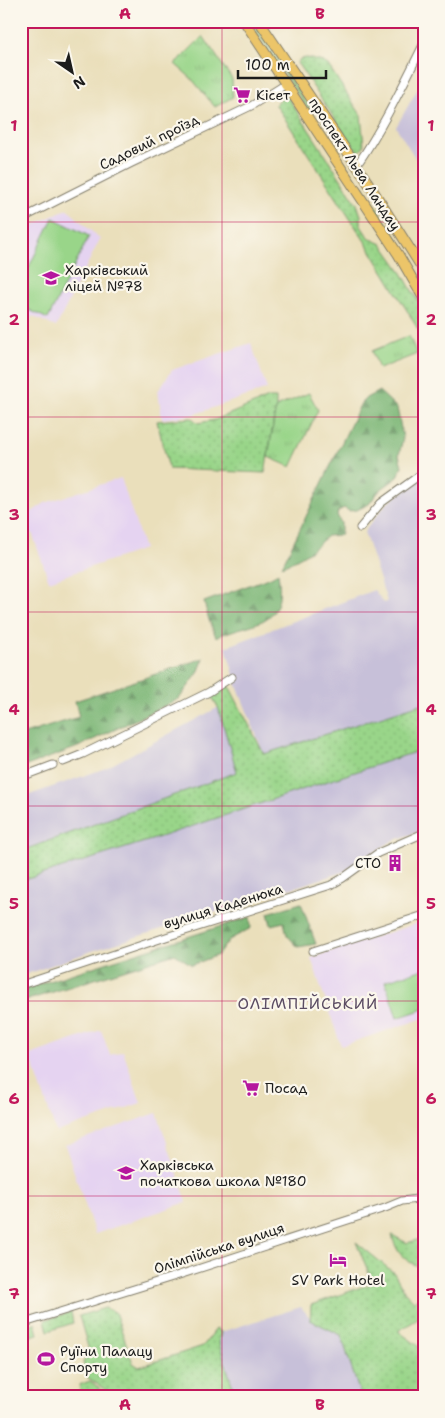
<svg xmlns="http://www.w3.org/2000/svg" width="445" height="1418" font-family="'Shantell Sans',sans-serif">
  <defs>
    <pattern id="grass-dots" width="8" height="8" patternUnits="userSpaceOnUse" patternTransform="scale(1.25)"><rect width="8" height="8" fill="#99d589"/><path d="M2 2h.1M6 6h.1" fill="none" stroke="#83b676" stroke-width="1.8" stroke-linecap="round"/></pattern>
    <pattern id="forest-firs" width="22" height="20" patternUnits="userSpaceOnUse" patternTransform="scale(1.25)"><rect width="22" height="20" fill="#7ab675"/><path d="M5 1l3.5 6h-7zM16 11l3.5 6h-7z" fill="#63935f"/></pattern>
    <pattern id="park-tufts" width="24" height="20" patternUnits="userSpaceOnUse" patternTransform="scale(1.25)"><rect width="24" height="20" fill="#99d589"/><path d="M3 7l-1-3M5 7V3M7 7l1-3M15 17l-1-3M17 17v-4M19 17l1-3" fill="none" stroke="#83b676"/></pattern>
  </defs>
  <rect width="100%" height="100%" fill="#fbf7ec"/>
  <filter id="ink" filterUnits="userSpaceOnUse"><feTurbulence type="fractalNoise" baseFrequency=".02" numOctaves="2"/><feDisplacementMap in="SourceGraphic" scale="10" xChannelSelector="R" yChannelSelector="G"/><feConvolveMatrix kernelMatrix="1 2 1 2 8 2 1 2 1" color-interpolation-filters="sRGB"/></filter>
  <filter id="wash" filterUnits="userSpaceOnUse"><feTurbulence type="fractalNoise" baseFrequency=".0096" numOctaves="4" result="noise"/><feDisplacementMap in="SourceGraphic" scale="20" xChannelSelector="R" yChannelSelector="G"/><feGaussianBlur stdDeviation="1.12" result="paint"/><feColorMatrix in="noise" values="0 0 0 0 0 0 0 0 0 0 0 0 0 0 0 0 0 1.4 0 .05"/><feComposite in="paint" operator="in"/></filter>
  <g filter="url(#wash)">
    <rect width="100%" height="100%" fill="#eadfbb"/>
    <g fill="#e5d3f1">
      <polygon points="67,209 100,239 56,327 32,316 21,337 21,231"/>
      <polygon points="251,343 267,389 192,415 162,419 158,391 172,370"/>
      <polygon points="121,478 144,549 49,581 26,516 45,503"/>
      <polygon points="424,921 424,1018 341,1046 311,958"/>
      <polygon points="101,1030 110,1055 123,1051 141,1103 56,1132 30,1055"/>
      <polygon points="157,1113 187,1202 95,1234 65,1145"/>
    </g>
    <g fill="#c7c0d9">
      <polygon points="424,78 424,172 396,127"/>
      <polygon points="424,476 424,703 264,754 237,686 226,647 374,590 384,603 387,601 364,532 386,504"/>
      <polygon points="219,707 238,772 21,851 21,798 106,768"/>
      <polygon points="424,748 424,830 392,841 343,872 92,951 21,976 21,881 151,840"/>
      <polygon points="301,1307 311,1319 341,1335 361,1397 236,1397 219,1343 221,1332"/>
    </g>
    <g fill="url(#grass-dots)" stroke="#5a7852">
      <polygon points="249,21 253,21 312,111 310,113"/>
      <polygon points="307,58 323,62 328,65 361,115 364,146 360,151 356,150 354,148 300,67 297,63 300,59"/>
      <polygon points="286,97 289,99 357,204 361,216 361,226 369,238 382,244 399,268 424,311 424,341 414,322 366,243 276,105 278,101"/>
      <polygon points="363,187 406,253 424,285 424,292 403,256 360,189"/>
      <polygon points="268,398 276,398 276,407 265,473 169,469 157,421 192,418 198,423 215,420"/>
      <polygon points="228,684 264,754 424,703 424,749 151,840 21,881 21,851 237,772 218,707 209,692"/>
      <path d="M 392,1235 L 407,1243 L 424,1238 L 424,1269 C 405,1261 397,1255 392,1235 Z"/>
      <polygon points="356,1242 394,1273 405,1292 414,1301 424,1296 424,1302 418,1306 423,1316 398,1331 424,1350 424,1397 361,1397 341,1335 310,1320 311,1305 373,1283"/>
      <polygon points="105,1308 115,1312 133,1363 139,1367 203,1346 216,1329 221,1332 219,1343 236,1397 116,1397 87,1377 83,1362 90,1354 79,1316"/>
      <polygon points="71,1312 73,1323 48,1331 45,1320"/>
      <polygon points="35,1323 38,1334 21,1339 21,1327"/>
      <polygon points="90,1381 111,1397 83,1397 79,1385"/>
    </g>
    <g fill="url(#forest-firs)" stroke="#4b6948">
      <path d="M 379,391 L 397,408 L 403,438 L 399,455 L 402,466 L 398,477 L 380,490 L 369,504 L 357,510 L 349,511 L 344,508 L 338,511 L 337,515 L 341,523 L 341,535 L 327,536 C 312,551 302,557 282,566 L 361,403 L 366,398 Z"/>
      <path d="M 278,573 C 287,629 254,620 216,637 L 209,620 L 204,602 L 271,577 Z"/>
      <polygon points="204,658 198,673 179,699 78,747 21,768 21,735 79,717 75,701"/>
      <polygon points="301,903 316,944 298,947 287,935 284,922 271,925 268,913"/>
      <polygon points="250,917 251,928 229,940 218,955 192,965 175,954 21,1002 21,990"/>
    </g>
    <g fill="url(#park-tufts)" stroke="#5a7852">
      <polygon points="203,36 232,79 233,97 215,107 191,78 175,64"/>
      <polygon points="409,336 417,354 379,369 372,351"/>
      <polygon points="309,393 318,410 291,467 268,457 276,407"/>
    </g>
    <g fill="#99d589" stroke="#5a7852">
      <polygon points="53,218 89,236 48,319 21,306 21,283"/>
      <polygon points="424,969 424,1009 397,1018 385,981"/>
    </g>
  </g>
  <g filter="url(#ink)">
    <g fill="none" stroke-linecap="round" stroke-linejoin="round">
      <g stroke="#837e6c" stroke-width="9">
        <g id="minor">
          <path d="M 357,165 C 383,127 403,85 424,43"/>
          <polyline points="21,219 132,163 251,106 286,84"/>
          <polyline points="360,528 381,503 424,472"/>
          <polyline points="63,762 83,754 209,692 232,677"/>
          <polyline points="21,777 53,765"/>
          <polyline points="313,951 424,915"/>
          <polyline points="21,985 169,936 331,885 343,878 378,853 424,833"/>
          <polyline points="21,1324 179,1275 385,1208 402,1201 424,1198"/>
        </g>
      </g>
      <g stroke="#837e6c" stroke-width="11">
        <g id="major">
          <polyline points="244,21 398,254 424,299"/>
          <polyline points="259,21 367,181 424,271"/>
        </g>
      </g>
      <use href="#minor" stroke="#fff" stroke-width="7"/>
      <use href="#major" stroke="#ecc569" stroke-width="9"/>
    </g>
  </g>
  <path fill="none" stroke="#c2185b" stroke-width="1" stroke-opacity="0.55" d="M 222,21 L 222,1397M 21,222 L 424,222M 21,417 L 424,417M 21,612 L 424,612M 21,806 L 424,806M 21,1001 L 424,1001M 21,1196 L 424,1196"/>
  <defs>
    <g id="supermarket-bare" transform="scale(1.35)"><path d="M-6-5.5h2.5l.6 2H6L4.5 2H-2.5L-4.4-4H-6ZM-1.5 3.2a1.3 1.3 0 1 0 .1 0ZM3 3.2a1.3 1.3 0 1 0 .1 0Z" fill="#b5179e" stroke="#fbf7ec" stroke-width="2.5" paint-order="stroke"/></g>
    <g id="school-bare" transform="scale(1.35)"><path d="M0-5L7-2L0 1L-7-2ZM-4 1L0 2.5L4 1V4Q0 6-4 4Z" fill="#b5179e" stroke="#fbf7ec" stroke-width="2.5" paint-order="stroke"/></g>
    <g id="building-bare" transform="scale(1.35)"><path d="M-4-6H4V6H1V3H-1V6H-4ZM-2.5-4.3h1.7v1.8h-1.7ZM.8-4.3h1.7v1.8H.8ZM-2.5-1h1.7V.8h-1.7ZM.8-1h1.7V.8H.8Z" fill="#b5179e" stroke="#fbf7ec" stroke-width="2.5" paint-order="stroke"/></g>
    <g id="hotel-bare" transform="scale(1.35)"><path d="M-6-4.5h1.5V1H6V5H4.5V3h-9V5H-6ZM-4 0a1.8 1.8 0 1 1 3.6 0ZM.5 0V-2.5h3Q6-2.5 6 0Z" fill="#b5179e" stroke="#fbf7ec" stroke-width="2.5" paint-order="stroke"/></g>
    <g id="stadium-bare" transform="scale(1.35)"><path d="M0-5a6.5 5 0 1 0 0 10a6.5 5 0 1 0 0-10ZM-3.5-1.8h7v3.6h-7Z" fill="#b5179e" stroke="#fbf7ec" stroke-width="2.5" paint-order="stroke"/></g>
  </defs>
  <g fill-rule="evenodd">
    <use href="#supermarket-bare" x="242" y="95"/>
    <use href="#school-bare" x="51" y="278"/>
    <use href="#building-bare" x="395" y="863"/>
    <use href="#supermarket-bare" x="251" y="1088"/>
    <use href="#school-bare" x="126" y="1173"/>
    <use href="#hotel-bare" x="338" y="1260"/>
    <use href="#stadium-bare" x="46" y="1359"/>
  </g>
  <g text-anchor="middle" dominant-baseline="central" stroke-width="4.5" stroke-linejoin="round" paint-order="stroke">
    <g font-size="14" fill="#1c1c1c" stroke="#fbf7ec" text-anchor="start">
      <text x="256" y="95">Кісет</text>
      <text x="65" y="270">Харківський<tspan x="65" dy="16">ліцей №78</tspan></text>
      <text x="381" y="863" text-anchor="end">СТО</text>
      <text x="265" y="1088">Посад</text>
      <text x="140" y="1165">Харківська<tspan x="140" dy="16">початкова школа №180</tspan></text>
      <text x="338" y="1280" text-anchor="middle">SV Park Hotel</text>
      <text x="60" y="1351">Руїни Палацу<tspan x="60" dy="16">Спорту</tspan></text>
    </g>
    <g font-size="14" fill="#1c1c1c" stroke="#fbf7ec">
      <text transform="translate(149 142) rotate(-26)">Садовий проїзд</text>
      <text transform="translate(355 164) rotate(57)">проспект Льва Ландау</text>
      <text transform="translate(223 906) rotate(-17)">вулиця Каденюка</text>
      <text transform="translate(219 1248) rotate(-18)">Олімпійська вулиця</text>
    </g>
    <g font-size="16" letter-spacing="1" fill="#5b4c63" stroke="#fbf7ec">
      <text x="308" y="1003">ОЛІМПІЙСЬКИЙ</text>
    </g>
  </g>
  <rect width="445" height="1418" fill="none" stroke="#fbf7ec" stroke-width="55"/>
  <g transform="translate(72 72) rotate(146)" stroke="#fbf7ec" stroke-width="4" paint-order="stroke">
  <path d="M0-4L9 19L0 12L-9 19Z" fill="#1c1c1c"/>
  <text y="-8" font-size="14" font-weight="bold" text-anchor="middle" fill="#1c1c1c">N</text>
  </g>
  <path d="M238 70v8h88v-8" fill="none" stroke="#1c1c1c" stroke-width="2.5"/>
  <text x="245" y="70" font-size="15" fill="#1c1c1c" stroke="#fbf7ec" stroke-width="4" paint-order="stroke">100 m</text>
  <rect x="28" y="28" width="390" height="1362" fill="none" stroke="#c2185b" stroke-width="2"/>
  <g font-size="16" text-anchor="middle" font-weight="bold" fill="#c2185b">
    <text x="125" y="19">A</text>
    <text x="320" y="19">B</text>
    <text x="14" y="131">1</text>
    <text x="431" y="131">1</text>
    <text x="14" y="325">2</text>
    <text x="431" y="325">2</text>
    <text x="14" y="520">3</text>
    <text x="431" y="520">3</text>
    <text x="14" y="715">4</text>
    <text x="431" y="715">4</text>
    <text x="14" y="909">5</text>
    <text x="431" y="909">5</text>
    <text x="14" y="1104">6</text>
    <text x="431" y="1104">6</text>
    <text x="14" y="1299">7</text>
    <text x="431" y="1299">7</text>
    <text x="125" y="1410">A</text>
    <text x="320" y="1410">B</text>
  </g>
</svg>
